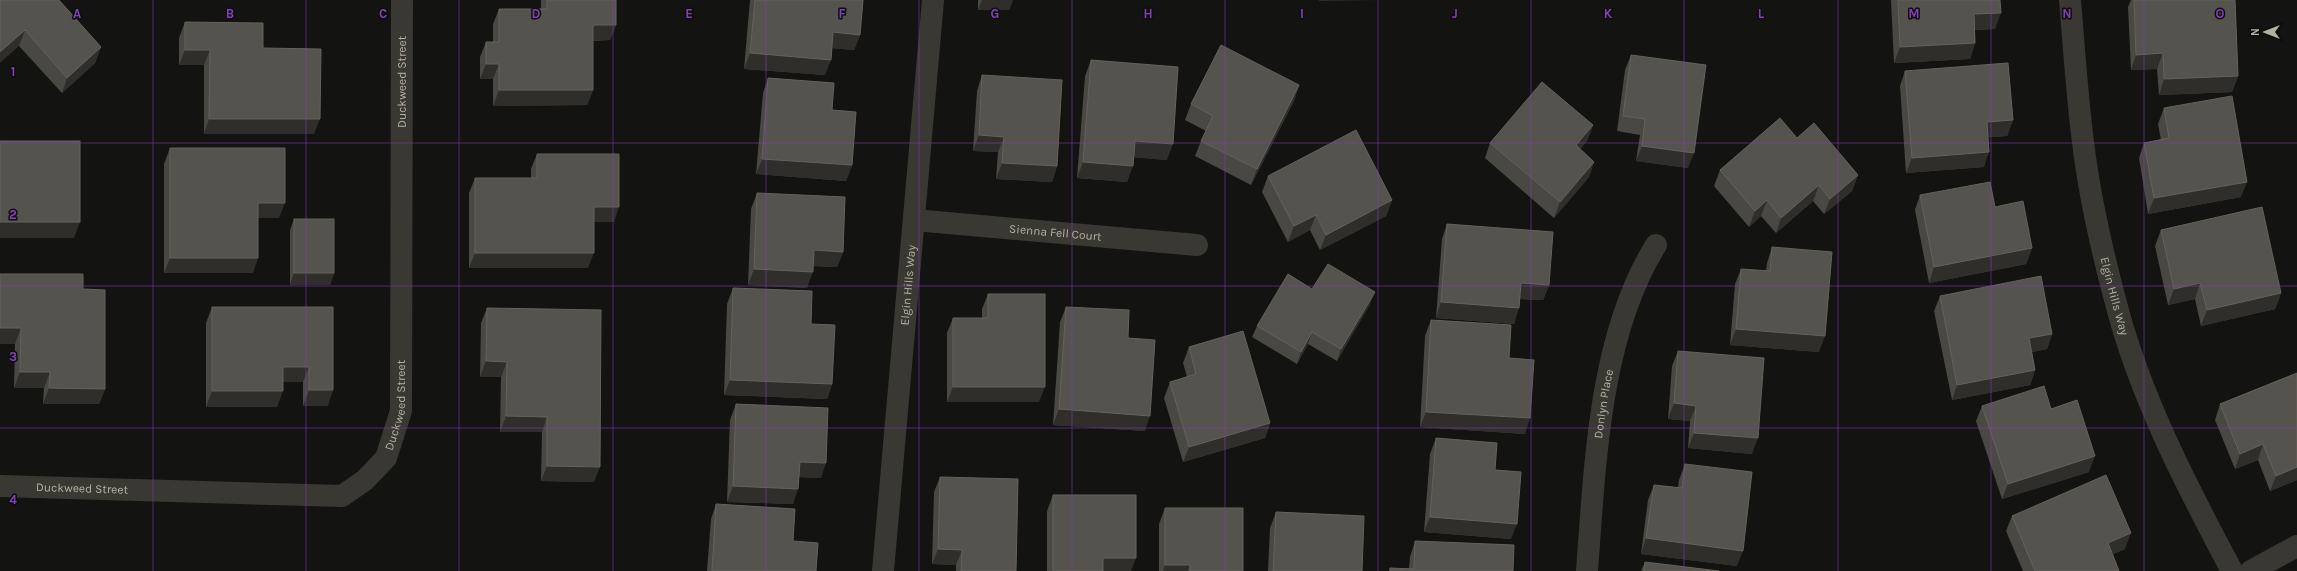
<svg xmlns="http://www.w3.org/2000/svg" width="2297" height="571" font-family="Karla,sans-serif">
  <rect width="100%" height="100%" fill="#131312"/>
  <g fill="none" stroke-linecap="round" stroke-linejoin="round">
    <g stroke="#393832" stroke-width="22">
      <path id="s1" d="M 2070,0 C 2074,47 2077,95 2083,142 C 2090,201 2106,268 2122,325 C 2148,412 2190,492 2232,571"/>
      <path id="s2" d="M 914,220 L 1197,245"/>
      <path id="s3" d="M 0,486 L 342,496 L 365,480 L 386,458 L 401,411 L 402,0"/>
      <path id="s4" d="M 883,571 L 933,0"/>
      <path id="s5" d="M 1587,571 C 1595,466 1599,336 1656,245"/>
      <polyline points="2251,571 2297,546"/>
    </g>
  </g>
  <g fill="#494842">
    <polygon points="0,0 101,47 95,63 62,93 19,46"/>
    <polygon points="541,0 616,0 616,25 610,40 593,41 593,90 587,105 493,106 493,79 480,79 480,57 486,42 493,42 493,24 499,9 541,9"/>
    <polygon points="750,0 863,0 860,35 854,50 832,48 825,75 744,69"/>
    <polygon points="978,0 1013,0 1009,10 978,10"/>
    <polygon points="1891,0 2000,0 1995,29 1975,30 1975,43 1970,59 1894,63"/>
    <polygon points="2131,0 2235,0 2238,76 2232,92 2159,95 2157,69 2131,70 2128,7"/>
    <polygon points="185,22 263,48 314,134 204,134 204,65 179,65 179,38"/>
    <polygon points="1631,55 1688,168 1636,161 1640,135 1617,131 1625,70"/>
    <polygon points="1091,60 1167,160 1134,157 1127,182 1077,178 1085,76"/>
    <polygon points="1905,71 2013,120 2007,136 1988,137 1984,167 1906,173 1900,86"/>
    <polygon points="982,75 1057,166 1052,182 996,179 998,152 973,151 977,91"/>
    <polygon points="768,78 832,110 852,165 846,181 756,174 763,93"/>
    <polygon points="1299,85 1294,101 1251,185 1195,156 1201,141 1206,131 1185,120 1191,104"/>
    <polygon points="2164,108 2241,197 2148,214 2139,158 2144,143 2161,140 2158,124"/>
    <polygon points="1593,125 1587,141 1580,149 1594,162 1589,177 1554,218 1485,158 1490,143"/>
    <polygon points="1797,138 1858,175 1852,191 1824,214 1813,201 1776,233 1761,216 1749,227 1714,186 1720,170"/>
    <polygon points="170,148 279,218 258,218 253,273 164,273 164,164"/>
    <polygon points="537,154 614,222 594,222 588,268 469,268 469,193 475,178 531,178 531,169"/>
    <polygon points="1268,176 1392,200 1386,216 1320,250 1310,230 1288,242 1262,192"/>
    <polygon points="757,193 843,252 837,267 813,266 807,288 748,285 751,209"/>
    <polygon points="1920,195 1995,207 2032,248 2026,264 1929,283 1915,210"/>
    <polygon points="294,219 334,273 330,285 290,285 290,230"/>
    <polygon points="1447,224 1549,285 1543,300 1520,299 1514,324 1436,318 1442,239"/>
    <polygon points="2161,230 2281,293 2275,309 2201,326 2195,299 2168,305 2155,246"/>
    <polygon points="1772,247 1819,352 1730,345 1735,284 1741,269 1766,271 1767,263"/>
    <polygon points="83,274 83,289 105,389 99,404 43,404 44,388 14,388 15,344 0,344"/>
    <polygon points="733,288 811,324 832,384 827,399 724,395 727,304"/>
    <polygon points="1312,289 1370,304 1337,361 1308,344 1297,364 1252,337 1257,326"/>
    <polygon points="988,294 1039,402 947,402 947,333 953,318 982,318 982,309"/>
    <polygon points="1940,296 2052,334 2047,349 2032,352 2035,370 2030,385 1952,400 1934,311"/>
    <polygon points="212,307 333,307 328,406 303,406 303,382 283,382 277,407 206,407 206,323"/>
    <polygon points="1066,307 1128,338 1145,431 1053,425 1060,322"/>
    <polygon points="487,308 594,482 541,481 542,432 500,432 501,377 480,377 481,323"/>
    <polygon points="1431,320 1525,434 1420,427 1425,336"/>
    <polygon points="1189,347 1270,423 1265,438 1183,462 1164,398 1170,382 1187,377 1183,363"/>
    <polygon points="1678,351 1752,454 1688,448 1690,421 1668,419 1672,366"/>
    <polygon points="2297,373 2297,480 2270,491 2258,460 2235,469 2215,420 2220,404"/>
    <polygon points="736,404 821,478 799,477 793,504 727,502 730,420"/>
    <polygon points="1982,406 2051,409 2089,472 2002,499 1976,421"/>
    <polygon points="1436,438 1495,470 1511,539 1424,532 1430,454"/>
    <polygon points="1685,464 1737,566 1641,554 1648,500 1654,485 1678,488 1679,480"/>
    <polygon points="940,477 1016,571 956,571 956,565 932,564 934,492"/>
    <polygon points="1053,495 1131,571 1047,571 1047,511"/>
    <polygon points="716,504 793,541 816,571 707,571 711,519"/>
    <polygon points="1165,508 1243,571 1159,571 1159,524"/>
    <polygon points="1276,512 1362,571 1268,571 1270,528"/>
    <polygon points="2012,516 2125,549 2113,554 2119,571 2023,571 2006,531"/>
    <polygon points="1415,541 1513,571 1389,571 1390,568 1409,569 1410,557"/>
    <polygon points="1645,562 1719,571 1641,571"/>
  </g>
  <g fill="#2f2e2b">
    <polygon points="982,0 1013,0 1009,10 978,10"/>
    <polygon points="1319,0 1380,0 1319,1"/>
    <polygon points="2001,13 1995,29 1969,30 1974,14"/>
    <polygon points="593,25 616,25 610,40 587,41"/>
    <polygon points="25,30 19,46 0,63 0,52"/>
    <polygon points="833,32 860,35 854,50 827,48"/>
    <polygon points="1975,43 1970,59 1894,63 1900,47"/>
    <polygon points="101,47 95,63 62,93 67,78"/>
    <polygon points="185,50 210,50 204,65 179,65"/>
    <polygon points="750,53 831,60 825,75 744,69"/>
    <polygon points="2163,53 2157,69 2131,70 2136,55"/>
    <polygon points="486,64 499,64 493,79 480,79"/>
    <polygon points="2238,76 2232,92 2159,95 2164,79"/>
    <polygon points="1299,85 1294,101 1251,185 1257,169"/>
    <polygon points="499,90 593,90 587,105 493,106"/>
    <polygon points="209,119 320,119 314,134 204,134"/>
    <polygon points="2013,120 2007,136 1981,138 1987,122"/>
    <polygon points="1593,125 1587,141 1570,161 1576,145"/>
    <polygon points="979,135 1004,137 998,152 973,151"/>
    <polygon points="1135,141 1173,144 1167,160 1129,157"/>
    <polygon points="1642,146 1694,153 1688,168 1636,161"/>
    <polygon points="1989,152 1984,167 1906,173 1912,158"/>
    <polygon points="762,159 852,165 846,181 756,174"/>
    <polygon points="1083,162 1133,166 1127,182 1077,178"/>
    <polygon points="1594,162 1589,177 1554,218 1560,202"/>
    <polygon points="1002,163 1057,166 1052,182 996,179"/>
    <polygon points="1858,175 1852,191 1824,214 1830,199"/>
    <polygon points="2247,182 2241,197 2148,214 2154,198"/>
    <polygon points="1819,185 1813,201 1776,233 1781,218"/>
    <polygon points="1392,200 1386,216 1320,250 1326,235"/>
    <polygon points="1767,200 1761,216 1749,227 1755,211"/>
    <polygon points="258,203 285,203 279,218 253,218"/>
    <polygon points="594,207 619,207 614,222 588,222"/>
    <polygon points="1316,215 1310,230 1288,242 1294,226"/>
    <polygon points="0,222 80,222 74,238 0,238"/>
    <polygon points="2032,248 2026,264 1929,283 1934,267"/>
    <polygon points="814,250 843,252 837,267 809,266"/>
    <polygon points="475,253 594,253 588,268 469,268"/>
    <polygon points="170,258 258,258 253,273 164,273"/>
    <polygon points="754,269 813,272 807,288 748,285"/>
    <polygon points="294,273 334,273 330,285 290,285"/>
    <polygon points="1521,283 1549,285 1543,300 1516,299"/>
    <polygon points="2200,283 2195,299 2168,305 2174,289"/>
    <polygon points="1375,292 1370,304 1337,361 1341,349"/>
    <polygon points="2281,293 2275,309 2201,326 2207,310"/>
    <polygon points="1441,302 1519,308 1514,324 1436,318"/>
    <polygon points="0,328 21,328 15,344 0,344"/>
    <polygon points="1736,329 1825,336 1819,352 1730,345"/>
    <polygon points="1312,332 1308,344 1297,364 1301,352"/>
    <polygon points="2052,334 2047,349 2024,354 2029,338"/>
    <polygon points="486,361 507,362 501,377 480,377"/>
    <polygon points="283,367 309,367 303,382 277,382"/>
    <polygon points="2035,370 2030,385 1952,400 1957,385"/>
    <polygon points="20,372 50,372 44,388 14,388"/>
    <polygon points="730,380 832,384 827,399 724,395"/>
    <polygon points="953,387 1045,387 1039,402 947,402"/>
    <polygon points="49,388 105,389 99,404 43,404"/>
    <polygon points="309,390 333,390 328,406 303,406"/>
    <polygon points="212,391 283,391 277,407 206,407"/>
    <polygon points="1674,403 1696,406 1690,421 1668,419"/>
    <polygon points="1059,409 1150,416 1145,431 1053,425"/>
    <polygon points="1426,412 1530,418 1525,434 1420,427"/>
    <polygon points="506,416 547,417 542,432 500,432"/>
    <polygon points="1270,423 1265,438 1183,462 1189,447"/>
    <polygon points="1694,433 1758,438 1752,454 1688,448"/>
    <polygon points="2263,444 2258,460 2235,469 2240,454"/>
    <polygon points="2095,456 2089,472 2002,499 2008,484"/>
    <polygon points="800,462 826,463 821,478 794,477"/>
    <polygon points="547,466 600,467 594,482 541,481"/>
    <polygon points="2297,467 2297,480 2270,491 2276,476"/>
    <polygon points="733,486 798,489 793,504 727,502"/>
    <polygon points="1430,517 1517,524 1511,539 1424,532"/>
    <polygon points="2131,533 2125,549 2102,559 2108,543"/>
    <polygon points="1646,538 1743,551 1737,566 1641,554"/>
    <polygon points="938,549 962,550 956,565 932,564"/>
    <polygon points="1103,558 1136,558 1131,571 1098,571"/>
    <polygon points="1165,565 1190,565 1188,571 1163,571"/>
  </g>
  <g fill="#55534d" stroke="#64625a">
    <polygon points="0,0 59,0 101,47 67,78 25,30 0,52"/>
    <polygon points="547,0 616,0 616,25 593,25 593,90 499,90 499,64 486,64 486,42 499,42 499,9 547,9"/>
    <polygon points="755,0 863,0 860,35 833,32 831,60 750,53"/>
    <polygon points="1898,0 2000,0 2001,13 1974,14 1975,43 1900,47"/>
    <polygon points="2134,0 2235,0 2238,76 2164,79 2163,53 2136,55"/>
    <polygon points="185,22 263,23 263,48 321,49 320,119 209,119 210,50 185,50"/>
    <polygon points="1221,45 1299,85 1257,169 1201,141 1213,116 1191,104"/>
    <polygon points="1631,55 1706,65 1694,153 1642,146 1645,119 1623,116"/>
    <polygon points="1091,60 1178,67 1173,144 1135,141 1133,166 1083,162"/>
    <polygon points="2008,63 2013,120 1987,122 1989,152 1912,158 1905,71"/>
    <polygon points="982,75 1062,80 1057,166 1002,163 1004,137 979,135"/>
    <polygon points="768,78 834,83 832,110 856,112 852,165 762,159"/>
    <polygon points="1542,82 1593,125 1576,145 1594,162 1560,202 1490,143"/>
    <polygon points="2232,96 2247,182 2154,198 2144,143 2169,138 2164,108"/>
    <polygon points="1780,118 1797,138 1814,123 1858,175 1830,199 1819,185 1781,218 1767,200 1755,211 1720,170"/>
    <polygon points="1356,130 1392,200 1326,235 1316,215 1294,226 1268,176"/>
    <rect x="0" y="141" width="80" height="81"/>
    <polygon points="170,148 285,148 285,203 258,203 258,258 170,258"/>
    <polygon points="537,154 619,154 619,207 594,207 594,253 475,253 475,178 537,178"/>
    <polygon points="1990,182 1995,207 2023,201 2032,248 1934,267 1920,195"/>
    <polygon points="757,193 845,197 843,252 814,250 813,272 754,269"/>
    <polygon points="2262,207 2281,293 2207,310 2200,283 2174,289 2161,230"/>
    <rect x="294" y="219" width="40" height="54"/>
    <polygon points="1447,224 1553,232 1549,285 1521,283 1519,308 1441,302"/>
    <polygon points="1772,247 1832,252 1825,336 1736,329 1741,269 1770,271"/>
    <polygon points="1328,264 1375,292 1341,349 1312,332 1301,352 1257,326 1288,274 1312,289"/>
    <polygon points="0,274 83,274 83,289 105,290 105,389 49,388 50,372 20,372 21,328 0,328"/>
    <polygon points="2041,276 2052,334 2029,338 2035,370 1957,385 1940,296"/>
    <polygon points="733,288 812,291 811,324 835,325 832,384 730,380"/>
    <polygon points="988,294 1045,294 1045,387 953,387 953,318 988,318"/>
    <polygon points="212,307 333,307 333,390 309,390 309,367 283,367 283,391 212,391"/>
    <polygon points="1066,307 1129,310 1128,338 1155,340 1150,416 1059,409"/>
    <polygon points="487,308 601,310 600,467 547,466 547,417 506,416 507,362 486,361"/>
    <polygon points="1431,320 1511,325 1509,358 1534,360 1530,418 1426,412"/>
    <polygon points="1243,331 1270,423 1189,447 1170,382 1196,374 1189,347"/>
    <polygon points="1678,351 1764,358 1758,438 1694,433 1696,406 1674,403"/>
    <polygon points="2297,373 2297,467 2276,476 2263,444 2240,454 2220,404"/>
    <polygon points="2044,386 2051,409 2077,400 2095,456 2008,484 1982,406"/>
    <polygon points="736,404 828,408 826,463 800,462 798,489 733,486"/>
    <polygon points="1436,438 1497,443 1495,470 1521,472 1517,524 1430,517"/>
    <polygon points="1685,464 1752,472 1743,551 1646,538 1654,485 1682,488"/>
    <polygon points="2106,475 2131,533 2108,543 2119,571 2035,571 2012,516"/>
    <polygon points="940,477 1018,479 1016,571 961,571 962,550 938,549"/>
    <polygon points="1053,495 1136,495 1136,558 1103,558 1103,571 1053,571"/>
    <polygon points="716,504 795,509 793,541 818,543 816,571 712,571"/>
    <polygon points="1165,508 1243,508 1243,571 1190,571 1190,565 1165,565"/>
    <polygon points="1276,512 1364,516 1362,571 1273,571"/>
    <polygon points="1415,541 1514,545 1513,571 1390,571 1390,568 1414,569"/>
    <polygon points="1645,562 1719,571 1644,571"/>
  </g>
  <path fill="none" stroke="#8440bb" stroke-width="1" stroke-opacity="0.55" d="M 153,0 L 153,571M 306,0 L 306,571M 459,0 L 459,571M 613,0 L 613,571M 766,0 L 766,571M 919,0 L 919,571M 1072,0 L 1072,571M 1225,0 L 1225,571M 1378,0 L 1378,571M 1531,0 L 1531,571M 1684,0 L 1684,571M 1838,0 L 1838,571M 1991,0 L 1991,571M 2144,0 L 2144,571M 0,143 L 2297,143M 0,286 L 2297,286M 0,428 L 2297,428"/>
  <g text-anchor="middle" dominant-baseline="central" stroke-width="3" stroke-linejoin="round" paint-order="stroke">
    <g font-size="12" fill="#b5b2a2" stroke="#0e0e0d">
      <text stroke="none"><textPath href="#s3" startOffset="779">Duckweed Street</textPath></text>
      <text stroke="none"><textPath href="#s2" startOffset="142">Sienna Fell Court</textPath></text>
      <text stroke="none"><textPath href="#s4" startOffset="287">Elgin Hills Way</textPath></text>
      <text stroke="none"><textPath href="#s1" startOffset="300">Elgin Hills Way</textPath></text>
      <text stroke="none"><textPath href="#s5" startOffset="168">Donlyn Place</textPath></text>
      <text stroke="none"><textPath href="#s3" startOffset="455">Duckweed Street</textPath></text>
      <text stroke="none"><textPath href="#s3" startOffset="82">Duckweed Street</textPath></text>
    </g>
  </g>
  <g font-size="13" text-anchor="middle" font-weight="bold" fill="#8440bb" stroke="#0e0e0d" stroke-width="3" stroke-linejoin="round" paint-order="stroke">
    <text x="77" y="18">A</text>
    <text x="230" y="18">B</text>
    <text x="383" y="18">C</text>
    <text x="536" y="18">D</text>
    <text x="689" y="18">E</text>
    <text x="842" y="18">F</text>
    <text x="995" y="18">G</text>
    <text x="1148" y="18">H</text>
    <text x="1302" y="18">I</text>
    <text x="1455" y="18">J</text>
    <text x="1608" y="18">K</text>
    <text x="1761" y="18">L</text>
    <text x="1914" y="18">M</text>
    <text x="2067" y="18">N</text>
    <text x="2220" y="18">O</text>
    <text x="13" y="76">1</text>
    <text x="13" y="219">2</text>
    <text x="13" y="361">3</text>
    <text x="13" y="504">4</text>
  </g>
  <g transform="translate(2265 32) rotate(270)" stroke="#0e0e0d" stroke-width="3" paint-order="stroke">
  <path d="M0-3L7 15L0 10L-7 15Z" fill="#b5b2a2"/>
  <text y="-6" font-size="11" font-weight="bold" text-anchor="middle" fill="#b5b2a2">N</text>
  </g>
</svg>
